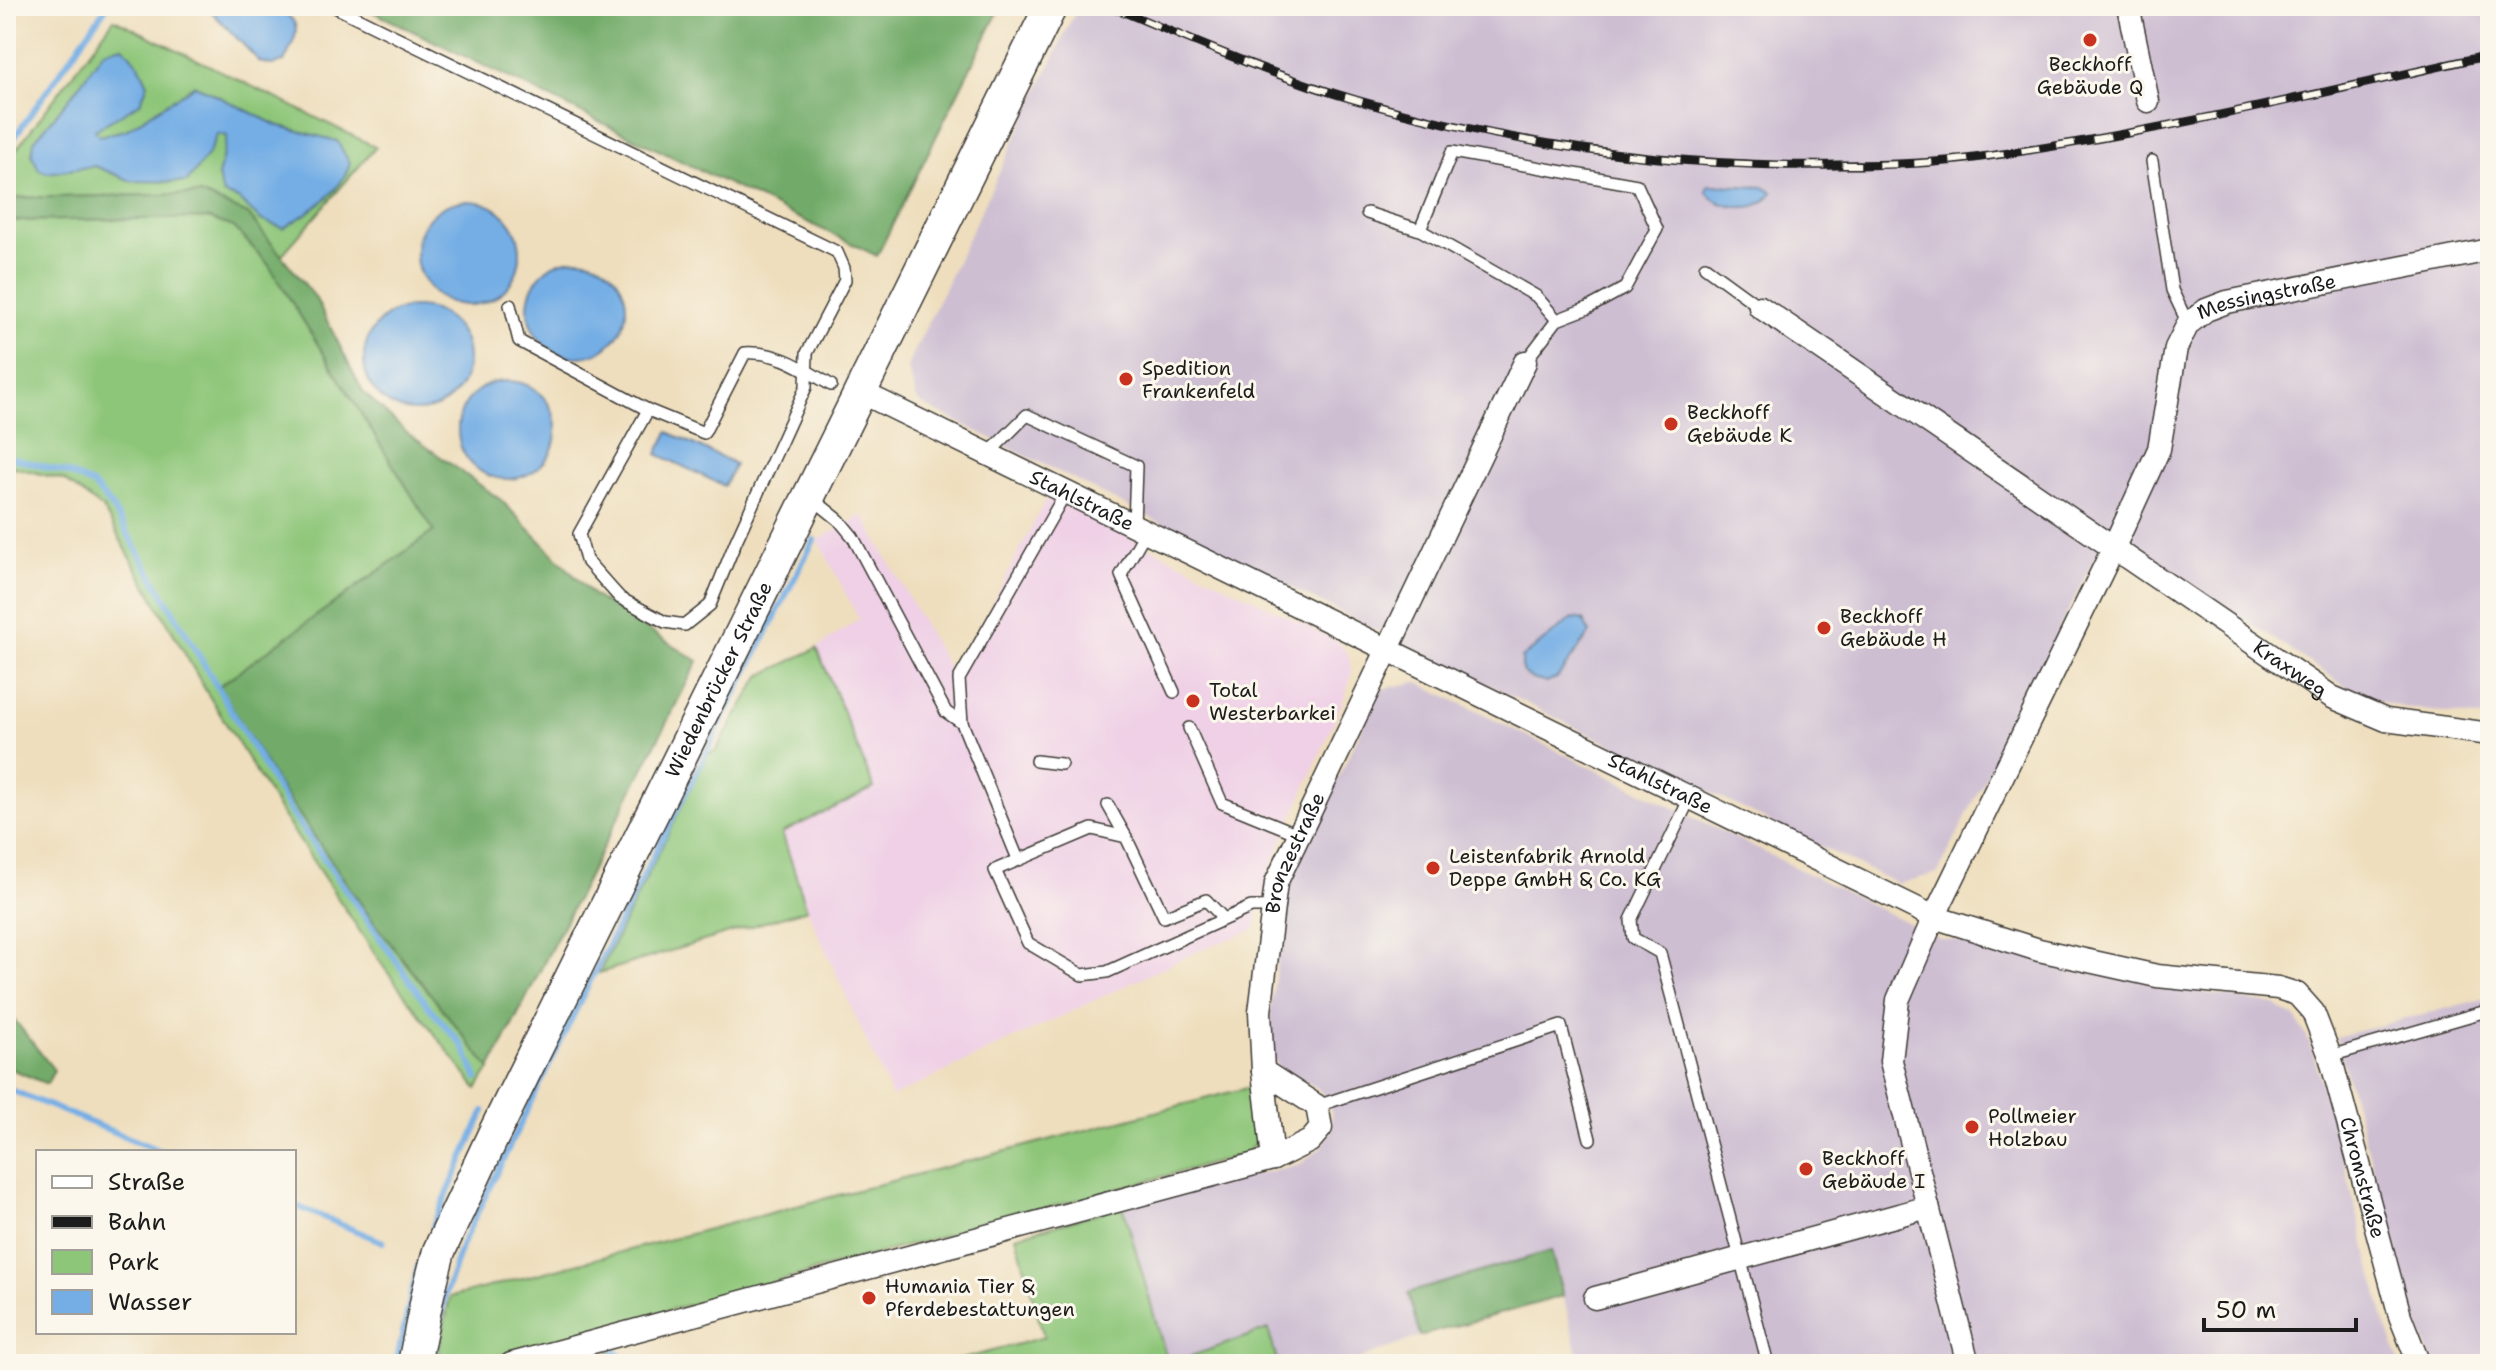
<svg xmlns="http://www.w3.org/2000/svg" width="2496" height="1370" font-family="'Shantell Sans',sans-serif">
  <rect width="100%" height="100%" fill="#fbf7ec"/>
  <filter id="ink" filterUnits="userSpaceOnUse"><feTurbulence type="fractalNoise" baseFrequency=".0125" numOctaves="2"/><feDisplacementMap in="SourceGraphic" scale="16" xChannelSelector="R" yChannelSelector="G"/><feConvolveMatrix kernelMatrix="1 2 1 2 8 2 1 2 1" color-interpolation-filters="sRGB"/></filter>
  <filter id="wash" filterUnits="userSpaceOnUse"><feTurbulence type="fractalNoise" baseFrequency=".006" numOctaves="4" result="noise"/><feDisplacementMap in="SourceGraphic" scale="32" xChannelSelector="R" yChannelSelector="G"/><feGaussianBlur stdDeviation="1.8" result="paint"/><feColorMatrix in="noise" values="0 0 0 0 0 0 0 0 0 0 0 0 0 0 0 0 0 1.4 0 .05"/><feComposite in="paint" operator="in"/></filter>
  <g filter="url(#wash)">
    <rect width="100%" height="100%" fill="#eedebd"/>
    <polygon fill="#efd0e6" points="1048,496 1338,642 1348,654 1352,674 1345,696 1271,867 1254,930 1202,949 892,1097 807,909 782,833 874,788 817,648 859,619 818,540 863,515 953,677"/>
    <g fill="#cdbed2">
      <polygon points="1078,6 2490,6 2490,719 2402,707 2360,696 2109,529 1938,873 1898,884 1402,643 918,402 907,367"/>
      <polygon points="1417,682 1941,939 1989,944 2158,984 2275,1005 2297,1019 2310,1043 2344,1162 2385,1323 2400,1364 1581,1364 1551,1251 1408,1293 1420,1336 1348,1364 1278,1364 1268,1330 1168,1364 1123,1206 1300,1164 1322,1147 1332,1128 1332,1115 1327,1098 1316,1087 1280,1069 1273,1058 1270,1013 1289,880 1381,689"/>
      <polygon points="2490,997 2490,1364 2433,1364 2414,1312 2336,1037"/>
    </g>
    <g fill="#8ec679" stroke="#55714a" stroke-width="2" fill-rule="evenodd">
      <path d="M 114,19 L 376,147 L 281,256 L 248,214 L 200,194 L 6,198 L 6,163 ZM 104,52 L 104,122 L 95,130 L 99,137 L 126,130 L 195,85 L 276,125 L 337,141 L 261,220 L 218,177 L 228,136 L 217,134 L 209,153 L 131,181 L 95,166 L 47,173 L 73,94 Z"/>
      <polygon points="208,218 234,227 268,264 434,531 219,686 276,781 375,924 490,1069 477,1089 385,969 281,813 206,691 103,509 64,480 6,465 6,221"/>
      <polygon points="817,648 874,788 782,833 807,909 599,973 707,755 716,750 760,676"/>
      <polygon points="1250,1087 1257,1140 1247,1154 470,1364 436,1364 450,1297"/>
      <polygon points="1123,1206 1168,1364 944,1364 1044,1337 1016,1236"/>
      <polygon points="1268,1329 1278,1364 1169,1364"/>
    </g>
    <g fill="#72ab69" stroke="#476442" stroke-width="2">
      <polygon points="361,6 1001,6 877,256"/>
      <polygon points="200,194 248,214 315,297 363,392 406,432 501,500 593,595 698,661 490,1069 375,924 276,781 219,686 434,531 268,264 234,227 208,218 6,221 6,198"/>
      <polygon points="6,1009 54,1070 47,1084 6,1067"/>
      <polygon points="1551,1251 1563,1296 1420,1336 1408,1293"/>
      <polygon points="610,1351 623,1364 561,1364"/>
    </g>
    <g fill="#75aee5" stroke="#486580" stroke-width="2">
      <path d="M 206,6 C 228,6 298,0 296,32 C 295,41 288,53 284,62 L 272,65 L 260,62 Z"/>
      <path d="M 123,46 L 139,65 L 148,84 L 140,103 L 95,130 L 99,136 L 126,130 L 195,85 L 276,125 L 337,141 L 350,163 C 342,192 309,213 283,228 L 261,220 L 238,199 L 223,194 L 218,177 L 227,136 L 217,134 L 209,153 L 187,182 L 131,181 L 95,166 L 47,173 L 39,170 L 32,155 L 34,141 L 73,94 L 104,51 Z"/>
      <path d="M 1709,185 L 1763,187 L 1772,192 C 1762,214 1717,211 1706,190 Z"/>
      <circle cx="468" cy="253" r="52"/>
      <circle cx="577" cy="308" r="49"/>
      <circle cx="416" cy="359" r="52"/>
      <circle cx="507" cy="430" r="49"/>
      <polygon points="668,432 735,464 724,486 657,454"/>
      <polygon points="1573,618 1583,620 1590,633 1557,678 1547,683 1532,679 1522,671 1522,658"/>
    </g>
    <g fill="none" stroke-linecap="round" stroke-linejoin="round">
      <g stroke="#75aee5" stroke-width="6">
        <polyline points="6,149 107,6"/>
        <polyline points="6,456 68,473 93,485 112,507 290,811 428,1006 463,1046 477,1078"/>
        <polyline points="6,1088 163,1152"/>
        <polyline points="294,1205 383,1242"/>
        <polyline points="433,1226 484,1111"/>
        <polyline points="613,1348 629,1364"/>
        <polyline points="396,1364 418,1266"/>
        <polyline points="431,1364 445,1295 462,1244 587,987 814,540"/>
        <polyline points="480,1364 508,1357"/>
      </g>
    </g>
  </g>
  <g filter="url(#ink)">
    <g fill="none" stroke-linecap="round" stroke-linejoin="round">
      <g stroke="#3c3934" stroke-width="14">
        <g id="lane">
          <polyline points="333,6 837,252 844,268 845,280 807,353 806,387 736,541 710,605 685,625 665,622 620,598 586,560 579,534 648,410"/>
          <polyline points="2152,161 2172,290 2188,324"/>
          <polyline points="1367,213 1420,230"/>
          <polyline points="1705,267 1760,307"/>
          <path d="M 510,305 L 519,341 L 648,410 L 704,433 L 745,353 C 779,351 803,369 831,385"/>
          <polyline points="1525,362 1557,320 1588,308 1625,288 1657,229 1637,185 1452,152 1420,230 1536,296 1557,320"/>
          <polyline points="988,454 1027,415 1136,466 1134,526"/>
          <polyline points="813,499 839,520 853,537 946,712 962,723"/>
          <polyline points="1146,531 1121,575 1174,692"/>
          <polyline points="1189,728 1222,803 1298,834"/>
          <polyline points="1036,761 1061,764"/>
          <polyline points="1690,798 1631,920 1633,938 1660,953 1768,1364"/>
          <polyline points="1108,805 1126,837"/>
          <polyline points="1018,859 962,723 959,679 1066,492"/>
          <polyline points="1224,919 1206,900 1164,917 1126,837 1092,829 995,870 1028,943 1082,975 1107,972 1251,907 1273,907"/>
          <polyline points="2330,1056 2490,1010"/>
          <polyline points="1317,1106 1561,1026 1590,1139"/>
        </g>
      </g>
      <g stroke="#3c3934" stroke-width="25">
        <g id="street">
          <polyline points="2128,6 2148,101"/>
          <path id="s1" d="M 1760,307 L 2332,697 L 2386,720 L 2490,734"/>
          <path id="s2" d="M 861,392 L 1934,917 L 2039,950 L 2157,976 L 2278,988 L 2297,994 L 2313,1012 L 2330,1056 L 2400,1316 L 2419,1364"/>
          <path id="s3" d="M 1273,1159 L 1263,1071 L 1260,1012 L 1276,883 L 1525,362"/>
          <polyline points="1595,1298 1928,1207"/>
          <polyline points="511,1364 1273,1159 1310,1141 1321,1128 1317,1106 1263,1071"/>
          <path id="s4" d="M 1968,1364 L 1891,1061 L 1898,1000 L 1934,917 L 2114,547 L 2159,449 L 2176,348 L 2188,324 L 2206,310 L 2227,302 L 2490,250"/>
        </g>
      </g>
      <g stroke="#3c3934" stroke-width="35">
        <g id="secondary">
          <path id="s5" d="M 414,1364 L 428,1294 L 439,1251 L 493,1136 L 1051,6"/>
        </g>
      </g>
      <use href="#lane" stroke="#fff" stroke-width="11"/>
      <use href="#street" stroke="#fff" stroke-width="22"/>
      <use href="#secondary" stroke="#fff" stroke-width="32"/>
      <g stroke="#1c1c1c" stroke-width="9">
        <path id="rail" d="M 1110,6 C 1189,39 1273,76 1356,100 C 1514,146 1675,168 1840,165 C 1884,165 1930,164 1974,158 C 2148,135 2319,93 2490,55"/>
      </g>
      <use href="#rail" stroke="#fbf7ec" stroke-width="6" stroke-dasharray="18" stroke-linecap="butt"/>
    </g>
  </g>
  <g fill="#c8321e" stroke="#fbf7ec" stroke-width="3">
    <circle cx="2090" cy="40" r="8"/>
    <circle cx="1126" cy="379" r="8"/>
    <circle cx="1671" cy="424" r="8"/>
    <circle cx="1824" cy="628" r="8"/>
    <circle cx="1193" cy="701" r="8"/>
    <circle cx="1433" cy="868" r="8"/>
    <circle cx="1972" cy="1127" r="8"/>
    <circle cx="1806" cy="1169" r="8"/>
    <circle cx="869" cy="1298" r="8"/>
  </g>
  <g text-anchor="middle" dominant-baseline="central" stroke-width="6" stroke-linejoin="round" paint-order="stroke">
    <g font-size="20" fill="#1c1c1c" stroke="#fbf7ec" text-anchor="start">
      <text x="2090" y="64" text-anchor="middle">Beckhoff<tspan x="2090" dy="23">Gebäude Q</tspan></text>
      <text x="1142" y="368">Spedition<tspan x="1142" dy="23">Frankenfeld</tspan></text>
      <text x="1687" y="412">Beckhoff<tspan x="1687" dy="23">Gebäude K</tspan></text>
      <text x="1840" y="616">Beckhoff<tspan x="1840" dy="23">Gebäude H</tspan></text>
      <text x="1209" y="690">Total<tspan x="1209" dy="23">Westerbarkei</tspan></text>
      <text x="1449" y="856">Leistenfabrik Arnold<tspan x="1449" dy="23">Deppe GmbH &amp; Co. KG</tspan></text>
      <text x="1988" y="1116">Pollmeier<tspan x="1988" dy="23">Holzbau</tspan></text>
      <text x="1822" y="1158">Beckhoff<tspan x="1822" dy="23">Gebäude I</tspan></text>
      <text x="885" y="1286">Humania Tier &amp;<tspan x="885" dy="23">Pferdebestattungen</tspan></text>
    </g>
    <g font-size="20" fill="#1c1c1c" stroke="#fbf7ec">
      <text stroke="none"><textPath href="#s4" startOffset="1198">Messingstraße</textPath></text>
      <text stroke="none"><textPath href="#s2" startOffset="246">Stahlstraße</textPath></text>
      <text stroke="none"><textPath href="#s1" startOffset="642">Kraxweg</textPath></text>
      <text stroke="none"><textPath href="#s5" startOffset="752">Wiedenbrücker Straße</textPath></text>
      <text stroke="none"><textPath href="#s2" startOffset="890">Stahlstraße</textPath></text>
      <text stroke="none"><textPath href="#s3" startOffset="312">Bronzestraße</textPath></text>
      <text stroke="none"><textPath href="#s2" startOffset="1764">Chromstraße</textPath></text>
    </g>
  </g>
  <rect width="2496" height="1370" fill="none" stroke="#fbf7ec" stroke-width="32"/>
  <rect x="36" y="1150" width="260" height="184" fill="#fbf7ec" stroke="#a29f99" stroke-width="2"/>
  <rect x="52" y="1176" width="40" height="12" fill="#ffffff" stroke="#a29f99" stroke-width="2"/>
  <text x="108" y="1190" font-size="24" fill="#1c1c1c">Straße</text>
  <rect x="52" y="1216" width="40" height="12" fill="#1c1c1c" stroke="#a29f99" stroke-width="2"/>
  <text x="108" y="1230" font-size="24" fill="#1c1c1c">Bahn</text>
  <rect x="52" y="1250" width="40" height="24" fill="#8ec679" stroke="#a29f99" stroke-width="2"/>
  <text x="108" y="1270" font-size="24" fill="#1c1c1c">Park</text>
  <rect x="52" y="1290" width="40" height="24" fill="#75aee5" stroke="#a29f99" stroke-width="2"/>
  <text x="108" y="1310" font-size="24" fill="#1c1c1c">Wasser</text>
  <path d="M2204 1318v12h152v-12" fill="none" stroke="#1c1c1c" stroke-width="4"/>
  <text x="2216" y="1318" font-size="24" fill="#1c1c1c" stroke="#fbf7ec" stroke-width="6" paint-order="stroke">50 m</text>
</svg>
